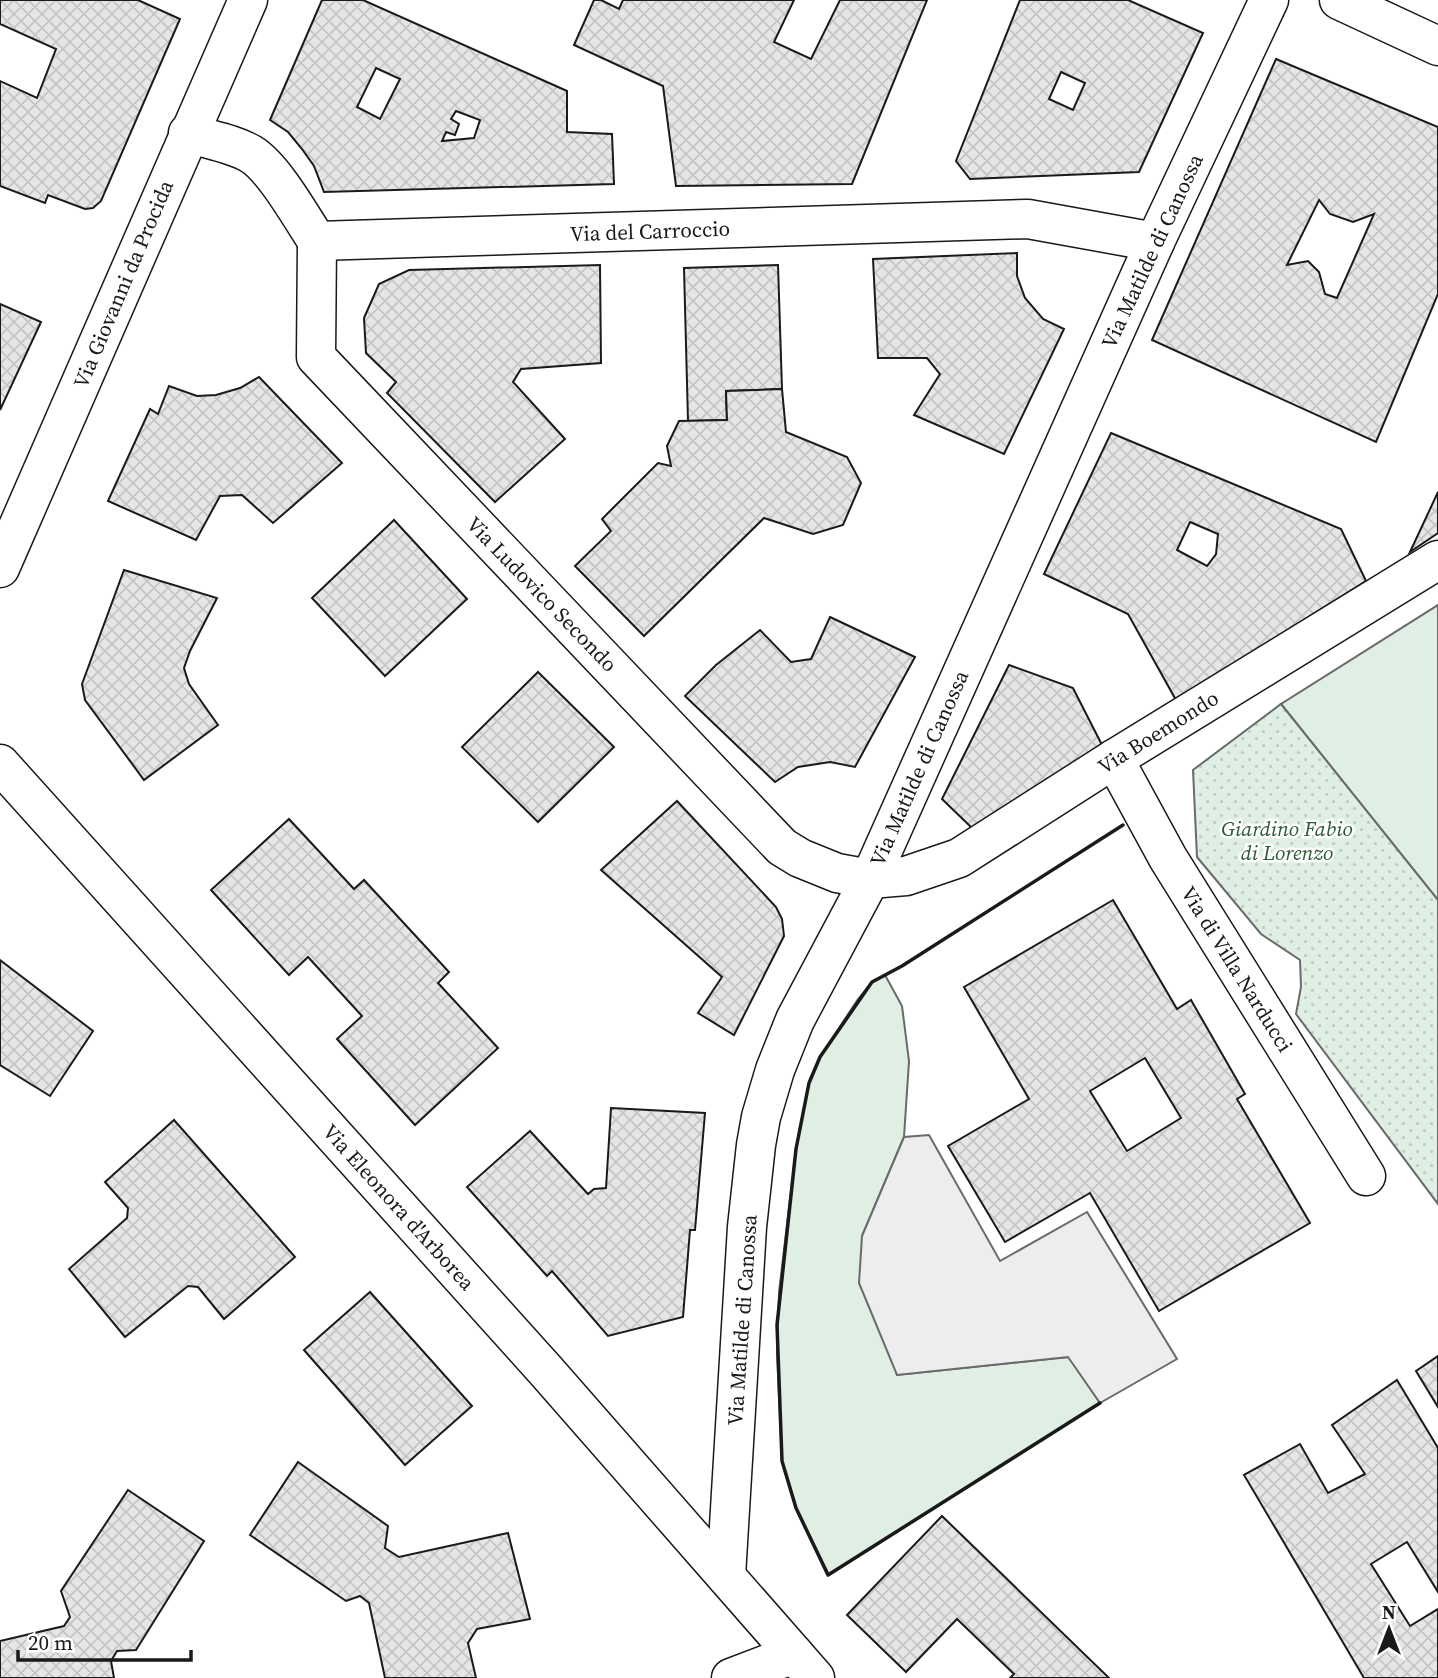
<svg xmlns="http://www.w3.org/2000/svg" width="1438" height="1678" font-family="'Source Serif 4',serif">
  <defs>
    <pattern id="park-dots" width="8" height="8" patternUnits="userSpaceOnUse" patternTransform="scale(1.75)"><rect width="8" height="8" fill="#e0efe3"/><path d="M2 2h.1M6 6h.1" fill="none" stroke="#c0ccc2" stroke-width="1.8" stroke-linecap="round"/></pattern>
    <pattern id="building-cross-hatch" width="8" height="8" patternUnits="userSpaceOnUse" patternTransform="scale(1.75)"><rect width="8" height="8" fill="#e6e6e6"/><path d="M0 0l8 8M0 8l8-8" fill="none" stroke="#c5c5c5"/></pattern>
  </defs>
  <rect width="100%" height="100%" fill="#fff"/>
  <g fill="#e0efe3" stroke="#6a6a6a" stroke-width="2">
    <polygon points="1438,605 1438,900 1281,704"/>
    <polygon points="885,975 902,1006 909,1061 904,1137 862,1236 897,1375 1069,1357 1100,1403 829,1575 796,1508 782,1461 777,1353 779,1292 796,1149 809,1083 820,1057 858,999 872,982"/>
  </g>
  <polygon fill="url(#park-dots)" stroke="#6a6a6a" stroke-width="2" points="1281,704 1438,900 1438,1204 1296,1014 1301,987 1300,960 1261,934 1197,857 1193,770"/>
  <polygon fill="#ededed" stroke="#6a6a6a" stroke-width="2" points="929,1135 1000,1261 1087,1212 1177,1359 1100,1403 1068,1357 897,1375 859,1283 862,1236 904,1137"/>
  <g fill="url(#building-cross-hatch)" stroke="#1a1a1a" stroke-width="2" fill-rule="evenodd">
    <polygon points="0,0 138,0 180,19 101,201 93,208 85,209 48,195 45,203 0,186 0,81 37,98 56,49 0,24"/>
    <path d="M 322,0 L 363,0 L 567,91 L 567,132 L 612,134 L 614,184 L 324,192 L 314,166 L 302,149 L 288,132 L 270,120 ZM 376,68 L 400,79 L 380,119 L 357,107 ZM 456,111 L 480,120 L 474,138 L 442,141 L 446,132 L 455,135 L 459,124 L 451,119 Z"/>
    <polygon points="594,0 601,0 619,9 623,0 794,0 774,42 811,59 840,0 927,0 852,184 676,186 663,86 574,45"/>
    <path d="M 1020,0 L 1128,0 L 1203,33 L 1139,172 L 970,179 L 956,161 ZM 1061,72 L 1085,83 L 1073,110 L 1049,99 Z"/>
    <path d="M 1276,59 L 1438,127 L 1438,294 L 1376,442 L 1152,340 ZM 1319,200 L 1330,214 L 1353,222 L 1374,214 L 1337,298 L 1325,294 L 1319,272 L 1308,261 L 1287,265 Z"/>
    <polygon points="1017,253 1017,276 1025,298 1043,319 1064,329 1004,454 914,415 940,374 927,358 878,358 873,259"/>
    <polygon points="600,265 601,363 521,369 513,382 565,439 495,502 387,393 396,382 366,353 364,318 379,284 409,270"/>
    <polygon points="778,265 782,389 726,391 727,420 688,421 684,268"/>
    <polygon points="0,304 41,322 0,410"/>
    <polygon points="259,377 342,463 273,523 242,495 220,496 196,540 108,501 150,409 158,414 169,386 197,396 216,395 240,388"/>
    <polygon points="782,389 786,432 847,457 861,483 843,525 813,534 764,518 644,636 575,566 611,531 602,519 658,463 671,466 667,446 679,421 727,420 726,391"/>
    <path d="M 1111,433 L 1341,529 L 1366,581 L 1176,700 L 1128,614 L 1044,574 ZM 1190,522 L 1218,534 L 1216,554 L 1207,566 L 1177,550 Z"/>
    <polygon points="1438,492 1438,533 1410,552"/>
    <polygon points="394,520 467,599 385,676 312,598"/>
    <polygon points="124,570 217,598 190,651 184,668 189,684 218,725 144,780 85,700 82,684"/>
    <polygon points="830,617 915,657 855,767 830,762 798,767 775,782 685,696 716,665 760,630 791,662 811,659"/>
    <polygon points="1009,665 1073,688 1103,747 973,829 942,799"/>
    <polygon points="538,672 614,747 538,822 462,747"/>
    <polygon points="677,801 776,907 782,919 784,936 734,1035 698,1013 722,977 601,870"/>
    <polygon points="289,819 354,889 364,880 449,972 438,983 498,1048 415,1125 337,1039 362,1016 308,957 289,975 211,890"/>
    <path d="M 1113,900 L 1177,1009 L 1191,1000 L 1245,1094 L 1237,1099 L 1310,1223 L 1159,1311 L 1090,1193 L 1005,1242 L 948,1146 L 1029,1099 L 964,987 ZM 1145,1058 L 1181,1118 L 1127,1151 L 1090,1091 Z"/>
    <polygon points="0,960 93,1031 50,1096 0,1065"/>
    <polygon points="611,1108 705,1113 695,1230 690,1230 683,1317 608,1336 552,1271 547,1276 467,1187 530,1131 588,1194 594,1189 606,1188"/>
    <polygon points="174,1120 295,1257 224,1319 198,1287 188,1286 125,1337 69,1269 127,1218 128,1208 105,1182"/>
    <polygon points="370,1292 472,1406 405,1465 304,1350"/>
    <polygon points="1438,1356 1438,1407 1416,1371"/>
    <polygon points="1397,1380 1438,1448 1438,1592 1407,1542 1371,1564 1410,1626 1438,1609 1438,1678 1364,1678 1244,1475 1300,1444 1328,1493 1365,1474 1332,1425"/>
    <polygon points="298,1462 388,1526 385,1548 399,1557 508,1533 530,1619 477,1629 468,1643 476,1678 385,1678 369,1603 360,1596 346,1601 250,1535"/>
    <polygon points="128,1490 204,1541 136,1650 117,1651 111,1661 114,1678 0,1678 0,1641 64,1626 70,1617 61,1591"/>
    <polygon points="942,1516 1109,1678 1010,1678 1014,1674 957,1619 906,1672 847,1615"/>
  </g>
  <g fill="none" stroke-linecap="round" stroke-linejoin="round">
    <g stroke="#1a1a1a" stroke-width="41">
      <g id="street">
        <path d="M 188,133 C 209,140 232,143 251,154 C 274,168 301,217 317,241 L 1028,219 L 1155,242"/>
        <polyline points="317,241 316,357 782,847 800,858 837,873 870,879 906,876 959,858 1114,759 1438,560"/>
        <polyline points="0,568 248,0"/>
        <polyline points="1114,759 1168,858 1366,1176"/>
        <polyline points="0,764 547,1372 815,1678"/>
        <polyline points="726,1576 747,1227 756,1145 761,1117 775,1070 795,1020 870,879 1155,242 1269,0"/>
        <polyline points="731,1678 794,1654"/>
      </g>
    </g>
    <g stroke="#1a1a1a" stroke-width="41">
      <polyline id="secondary" points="1339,0 1438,46"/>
    </g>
    <use href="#street" stroke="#fff" stroke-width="38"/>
    <use href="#secondary" stroke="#fff" stroke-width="38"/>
    <polyline stroke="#1a1a1a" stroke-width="3.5" points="1100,1403 828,1575 796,1508 782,1461 777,1325 796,1149 809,1083 820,1057 872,982 902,966 1123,825"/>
  </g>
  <g text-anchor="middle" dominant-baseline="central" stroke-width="5" stroke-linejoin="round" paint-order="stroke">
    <g font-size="21" fill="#1a1a1a" stroke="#fff">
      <text transform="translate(650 231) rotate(-2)">Via del Carroccio</text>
      <text transform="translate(1152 251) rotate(-65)">Via Matilde di Canossa</text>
      <text transform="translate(123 284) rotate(-67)">Via Giovanni da Procida</text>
      <text transform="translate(542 594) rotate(46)">Via Ludovico Secondo</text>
      <text transform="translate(1158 732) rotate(-32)">Via Boemondo</text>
      <text transform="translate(919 768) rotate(-66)">Via Matilde di Canossa</text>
      <text transform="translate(1237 969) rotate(58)">Via di Villa Narducci</text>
      <text transform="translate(399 1207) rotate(48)">Via Eleonora d'Arborea</text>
      <text transform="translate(742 1320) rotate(-86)">Via Matilde di Canossa</text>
    </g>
    <g font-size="21" font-style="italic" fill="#2b5a34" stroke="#fff">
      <text x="1287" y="828">Giardino Fabio<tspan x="1287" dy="24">di Lorenzo</tspan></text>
    </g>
  </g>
  <g transform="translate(1389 1629)" stroke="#ffffff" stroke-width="5" paint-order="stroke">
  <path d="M0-5L12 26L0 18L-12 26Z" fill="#1a1a1a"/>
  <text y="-10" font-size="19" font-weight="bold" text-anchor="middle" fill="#1a1a1a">N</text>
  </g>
  <path d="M18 1650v10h173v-10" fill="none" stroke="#1a1a1a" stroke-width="3.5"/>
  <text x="28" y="1650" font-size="21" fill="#1a1a1a" stroke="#ffffff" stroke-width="5" paint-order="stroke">20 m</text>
</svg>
